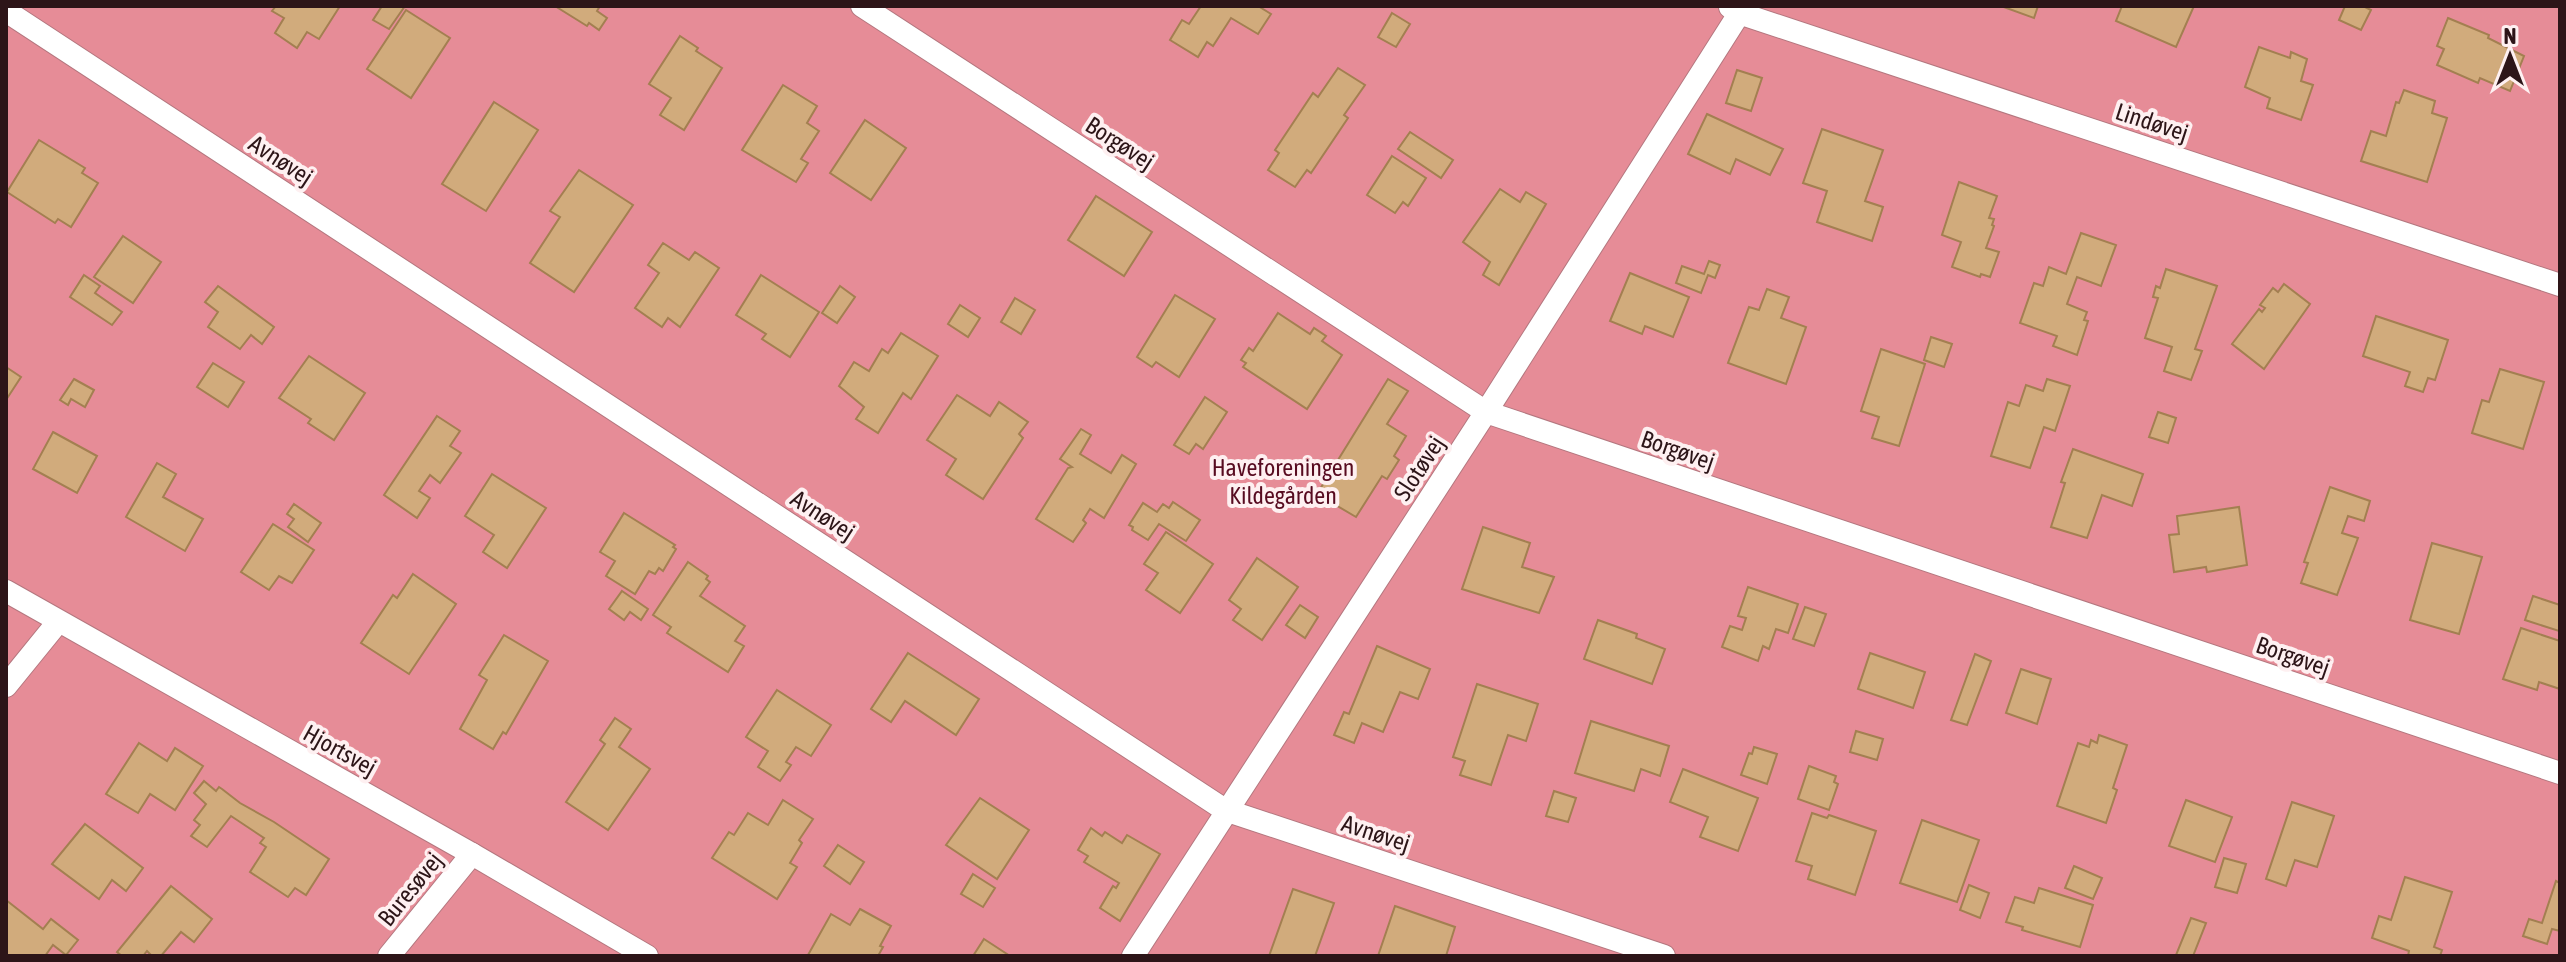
<svg xmlns="http://www.w3.org/2000/svg" width="2566" height="962" font-family="'Asap Condensed',sans-serif">
  <rect width="100%" height="100%" fill="#f9c3c8"/>
  <rect fill="#e68c97" x="6" y="6" width="2554" height="950"/>
  <g fill="#d1ab7c" stroke="#a37f51" stroke-width="2">
    <polygon points="276,6 340,6 319,39 307,32 297,48 275,33 284,18 272,11"/>
    <polygon points="382,6 405,6 389,29 373,20"/>
    <polygon points="555,6 600,6 597,11 607,18 599,30 589,23 587,26"/>
    <polygon points="1201,6 1258,6 1271,14 1258,34 1231,18 1213,46 1207,42 1198,57 1170,40 1182,20 1189,24"/>
    <polygon points="2001,6 2038,6 2034,18"/>
    <polygon points="2122,6 2194,6 2176,47 2116,21"/>
    <polygon points="2345,6 2363,6 2371,10 2361,30 2339,20"/>
    <polygon points="406,10 450,38 411,98 367,69"/>
    <polygon points="1392,13 1410,24 1396,47 1378,37"/>
    <polygon points="2448,18 2489,35 2488,38 2524,56 2510,91 2480,78 2478,83 2437,65 2444,49 2437,46"/>
    <polygon points="680,36 698,48 696,51 722,68 684,130 660,115 671,98 649,84"/>
    <polygon points="2259,47 2290,58 2291,52 2307,59 2301,81 2313,85 2301,120 2267,108 2270,98 2245,87"/>
    <polygon points="1338,68 1365,85 1344,115 1348,118 1311,173 1307,170 1295,187 1268,170 1279,153 1275,150 1313,93 1318,97"/>
    <polygon points="1737,70 1762,78 1751,111 1726,103"/>
    <polygon points="783,85 817,106 807,123 819,131 801,159 808,163 796,182 742,150"/>
    <polygon points="2404,90 2435,101 2432,113 2447,118 2427,182 2361,161 2371,131 2386,136 2396,102 2399,103"/>
    <polygon points="494,102 538,130 486,211 442,184"/>
    <polygon points="1707,114 1783,149 1770,175 1736,159 1730,174 1688,154"/>
    <polygon points="865,120 906,148 871,200 830,173"/>
    <polygon points="1822,129 1883,150 1865,201 1883,207 1872,241 1817,222 1827,191 1803,183"/>
    <polygon points="1410,132 1453,160 1441,178 1398,149"/>
    <polygon points="39,140 85,168 82,173 98,183 71,227 58,219 55,223 7,192"/>
    <polygon points="1392,156 1426,178 1408,206 1403,202 1395,213 1367,195"/>
    <polygon points="579,170 633,205 574,292 530,263 560,217 550,211"/>
    <polygon points="1959,182 1997,196 1989,218 1994,219 1992,225 1994,226 1986,248 1999,252 1990,277 1981,274 1980,277 1952,267 1961,242 1942,235"/>
    <polygon points="1500,189 1520,202 1526,192 1546,204 1499,285 1483,275 1490,262 1463,242"/>
    <polygon points="1096,196 1152,232 1124,276 1068,240"/>
    <polygon points="2081,233 2116,245 2101,286 2077,277 2067,304 2087,312 2084,320 2088,321 2077,355 2053,346 2057,336 2020,323 2034,283 2043,286 2049,267 2066,274"/>
    <polygon points="123,236 161,262 133,303 94,277"/>
    <polygon points="663,243 689,260 695,252 719,268 680,327 668,318 662,327 635,308 659,273 648,265"/>
    <polygon points="1709,261 1720,265 1715,278 1708,275 1701,293 1676,283 1682,266 1704,274"/>
    <polygon points="2166,269 2217,286 2195,349 2202,351 2191,380 2164,371 2172,347 2145,338 2158,298 2153,297 2156,286 2160,288"/>
    <polygon points="1630,273 1689,297 1673,337 1645,326 1642,334 1610,321"/>
    <polygon points="84,275 100,286 95,293 122,312 112,325 70,297"/>
    <polygon points="761,275 819,312 790,357 762,339 766,334 736,315"/>
    <polygon points="2284,284 2310,304 2264,369 2232,344 2259,309 2262,312 2265,308 2260,305 2273,288 2278,292"/>
    <polygon points="218,286 274,327 262,344 251,335 240,349 208,327 218,312 205,302"/>
    <polygon points="840,286 855,297 837,323 822,313"/>
    <polygon points="1767,289 1789,297 1781,318 1806,327 1786,384 1728,363 1749,307 1759,310"/>
    <polygon points="1175,295 1215,319 1179,377 1156,362 1152,367 1137,357"/>
    <polygon points="1015,298 1035,310 1021,334 1001,322"/>
    <polygon points="960,305 980,318 968,337 948,324"/>
    <polygon points="1278,313 1310,334 1314,328 1326,336 1322,341 1342,355 1307,409 1243,367 1246,363 1241,360 1249,348 1253,351"/>
    <polygon points="2376,316 2448,340 2435,380 2428,378 2423,392 2405,386 2410,372 2363,356"/>
    <polygon points="901,333 938,356 911,399 903,393 878,433 856,419 864,407 839,386 854,362 869,371 882,349 888,353"/>
    <polygon points="1931,337 1952,344 1944,367 1924,360"/>
    <polygon points="1881,349 1925,364 1899,446 1872,438 1879,417 1861,411"/>
    <polygon points="309,356 365,393 334,440 308,423 311,419 279,398"/>
    <polygon points="213,363 244,382 228,407 197,387"/>
    <polygon points="6,367 21,377 6,400"/>
    <polygon points="2500,369 2544,382 2523,449 2472,433 2482,400 2489,402"/>
    <polygon points="74,379 94,390 85,407 71,399 68,405 60,400"/>
    <polygon points="1388,379 1408,391 1387,424 1406,436 1394,456 1399,460 1387,479 1382,476 1356,517 1317,494"/>
    <polygon points="2047,379 2070,386 2055,431 2044,427 2030,468 1991,456 2008,402 2019,406 2026,385 2043,391"/>
    <polygon points="957,395 990,416 999,402 1028,422 1019,434 1023,438 983,499 946,475 956,459 927,440"/>
    <polygon points="1205,397 1227,412 1203,449 1196,444 1189,454 1174,445"/>
    <polygon points="2158,412 2176,418 2168,443 2149,437"/>
    <polygon points="437,416 460,431 450,446 461,453 440,483 430,475 419,491 430,498 417,518 384,495"/>
    <polygon points="1081,429 1091,435 1080,454 1111,473 1122,455 1136,464 1104,518 1090,509 1083,520 1086,523 1073,542 1036,519 1068,468 1072,467 1060,459"/>
    <polygon points="53,432 97,456 77,493 33,469"/>
    <polygon points="2073,449 2143,474 2132,506 2102,495 2087,538 2051,527 2065,483 2061,482"/>
    <polygon points="157,463 176,474 163,497 203,519 185,551 126,517"/>
    <polygon points="492,474 546,508 507,568 483,552 494,535 465,516"/>
    <polygon points="2330,487 2370,501 2364,521 2348,516 2342,533 2358,538 2337,595 2301,583 2308,563 2304,562"/>
    <polygon points="1173,502 1200,520 1186,541 1159,524 1148,540 1132,530 1133,527 1129,525 1143,503 1157,512 1163,504 1169,508"/>
    <polygon points="294,504 321,523 308,542 288,527 294,519 287,514"/>
    <polygon points="2239,507 2247,565 2207,572 2206,567 2174,572 2169,535 2179,534 2177,516"/>
    <polygon points="624,513 675,545 673,547 676,549 663,571 659,568 655,574 649,571 635,594 606,576 615,561 600,552"/>
    <polygon points="273,524 314,550 292,583 279,576 269,590 241,572"/>
    <polygon points="1483,527 1530,543 1522,567 1554,577 1539,613 1462,589"/>
    <polygon points="1166,532 1213,564 1180,613 1146,590 1158,573 1144,564"/>
    <polygon points="2432,543 2482,557 2459,634 2410,620"/>
    <polygon points="1257,558 1298,587 1262,640 1233,620 1241,609 1229,600"/>
    <polygon points="688,562 708,576 706,579 710,582 700,596 745,626 735,641 744,646 728,672 667,633 671,627 653,615"/>
    <polygon points="413,574 456,604 409,674 361,643 393,595 397,598"/>
    <polygon points="1748,587 1798,604 1788,633 1776,629 1769,649 1763,646 1758,661 1722,647 1730,626 1742,630 1746,618 1738,616"/>
    <polygon points="622,591 648,609 641,620 630,612 624,620 609,609"/>
    <polygon points="2533,596 2560,605 2559,631 2525,620"/>
    <polygon points="1300,605 1318,617 1305,638 1286,625"/>
    <polygon points="1805,607 1826,614 1814,646 1793,639"/>
    <polygon points="1598,620 1637,634 1636,638 1665,649 1652,684 1584,659"/>
    <polygon points="2521,628 2560,641 2560,689 2539,682 2537,690 2503,679"/>
    <polygon points="504,635 548,661 506,734 503,732 493,749 460,729 487,680 479,675"/>
    <polygon points="1377,646 1430,669 1418,699 1400,692 1383,732 1362,723 1354,743 1334,735 1344,712 1349,714"/>
    <polygon points="908,653 979,699 956,735 905,701 891,722 871,709"/>
    <polygon points="1870,653 1925,672 1913,708 1858,689"/>
    <polygon points="1975,654 1991,661 1967,725 1951,720"/>
    <polygon points="2021,669 2051,679 2037,724 2006,713"/>
    <polygon points="1477,684 1538,704 1526,741 1508,735 1491,785 1460,775 1465,761 1453,757"/>
    <polygon points="777,690 831,725 811,756 796,747 786,762 791,765 780,781 758,767 768,751 746,737"/>
    <polygon points="615,718 631,729 619,747 650,769 608,830 566,802 605,744 600,740"/>
    <polygon points="1591,721 1669,746 1660,776 1641,769 1634,791 1575,773"/>
    <polygon points="1856,731 1883,739 1877,760 1850,752"/>
    <polygon points="2099,735 2127,745 2113,788 2117,790 2106,823 2057,806 2078,743 2089,747 2091,740 2097,743"/>
    <polygon points="139,743 167,761 175,748 203,766 175,810 150,794 138,813 106,794"/>
    <polygon points="1754,747 1777,754 1767,784 1741,775 1749,753 1752,754"/>
    <polygon points="1809,766 1836,776 1834,782 1838,784 1829,810 1798,799"/>
    <polygon points="1683,769 1758,798 1738,851 1700,837 1708,817 1670,802"/>
    <polygon points="204,781 216,791 219,787 222,789 240,803 274,822 329,859 306,895 295,888 288,897 250,872 266,847 260,843 264,838 231,816 207,847 191,836 200,825 194,820 206,804 194,793"/>
    <polygon points="1554,791 1576,798 1568,822 1546,816"/>
    <polygon points="980,798 1029,830 997,879 946,845"/>
    <polygon points="783,800 813,819 799,840 802,843 790,863 797,867 777,899 712,858 729,832 734,835 748,813 768,825"/>
    <polygon points="2186,800 2232,817 2215,862 2169,846"/>
    <polygon points="2292,802 2334,816 2317,867 2295,860 2286,886 2266,879"/>
    <polygon points="1812,813 1827,818 1829,815 1876,831 1855,895 1808,879 1812,866 1796,861"/>
    <polygon points="1922,820 1979,840 1957,902 1900,883"/>
    <polygon points="85,824 143,868 126,891 112,880 99,899 52,864"/>
    <polygon points="1091,828 1102,836 1105,832 1122,843 1127,835 1160,854 1120,921 1100,908 1113,886 1116,888 1119,883 1084,862 1088,856 1078,850"/>
    <polygon points="838,845 864,862 850,884 824,866"/>
    <polygon points="2224,858 2246,864 2237,893 2215,887"/>
    <polygon points="2074,866 2102,878 2093,899 2065,888"/>
    <polygon points="973,874 995,888 983,907 961,894"/>
    <polygon points="2405,877 2452,892 2434,947 2442,950 2440,956 2408,956 2409,951 2372,938 2379,916 2391,920"/>
    <polygon points="2556,881 2560,883 2560,931 2552,929 2547,944 2523,936 2529,919 2542,923"/>
    <polygon points="1969,885 1989,893 1980,918 1960,910"/>
    <polygon points="171,886 212,919 194,942 181,932 161,956 152,956 147,951 143,956 122,956 117,952"/>
    <polygon points="2039,888 2093,905 2080,947 2022,930 2023,927 2006,922 2015,897 2034,903"/>
    <polygon points="1293,889 1334,903 1315,956 1269,956"/>
    <polygon points="6,900 43,929 51,919 78,940 66,955 53,945 45,956 6,956"/>
    <polygon points="1395,906 1455,927 1446,956 1378,956"/>
    <polygon points="860,909 891,926 880,946 883,947 878,956 808,955 831,914 850,925"/>
    <polygon points="2191,918 2206,923 2193,956 2180,956 2176,955"/>
    <polygon points="984,939 1010,956 973,956"/>
  </g>
  <g fill="none" stroke-linecap="round" stroke-linejoin="round">
    <g stroke="#b4777f" stroke-width="24">
      <g id="service">
        <polyline points="862,6 1486,412 2560,773"/>
        <polyline points="1730,7 1739,13 2560,285"/>
        <polyline points="6,11 1225,810 1664,956"/>
        <polyline points="6,591 472,854 647,956"/>
        <polyline points="6,686 58,622"/>
        <polyline points="389,956 472,854"/>
        <polyline points="1133,956 1486,412 1744,6"/>
      </g>
    </g>
    <use href="#service" stroke="#fff" stroke-width="22"/>
  </g>
  <g text-anchor="middle" dominant-baseline="central" stroke-width="8" stroke-linejoin="round" paint-order="stroke">
    <g font-size="24" fill="#2d1518" stroke="#fef0f1">
      <text transform="translate(2152 122) rotate(18)">Lindøvej</text>
      <text transform="translate(1120 143) rotate(33)">Borgøvej</text>
      <text transform="translate(281 160) rotate(33)">Avnøvej</text>
      <text transform="translate(1678 450) rotate(19)">Borgøvej</text>
      <text transform="translate(1419 468) rotate(-57)">Slotøvej</text>
      <text transform="translate(823 515) rotate(33)">Avnøvej</text>
      <text transform="translate(2293 656) rotate(19)">Borgøvej</text>
      <text transform="translate(340 750) rotate(29)">Hjortsvej</text>
      <text transform="translate(1376 833) rotate(18)">Avnøvej</text>
      <text transform="translate(410 889) rotate(-51)">Buresøvej</text>
    </g>
    <g font-size="24" fill="#570b20" stroke="#fef0f1">
      <text x="1283" y="467">Haveforeningen<tspan x="1283" dy="28">Kildegården</tspan></text>
    </g>
  </g>
  <rect width="2566" height="962" fill="none" stroke="#2d1518" stroke-width="16"/>
  <g transform="translate(2510 56)" stroke="#fef0f1" stroke-width="6" paint-order="stroke">
  <path d="M0-6L14 30L0 20L-14 30Z" fill="#2d1518"/>
  <text y="-12" font-size="22" font-weight="bold" text-anchor="middle" fill="#2d1518">N</text>
  </g>
</svg>
